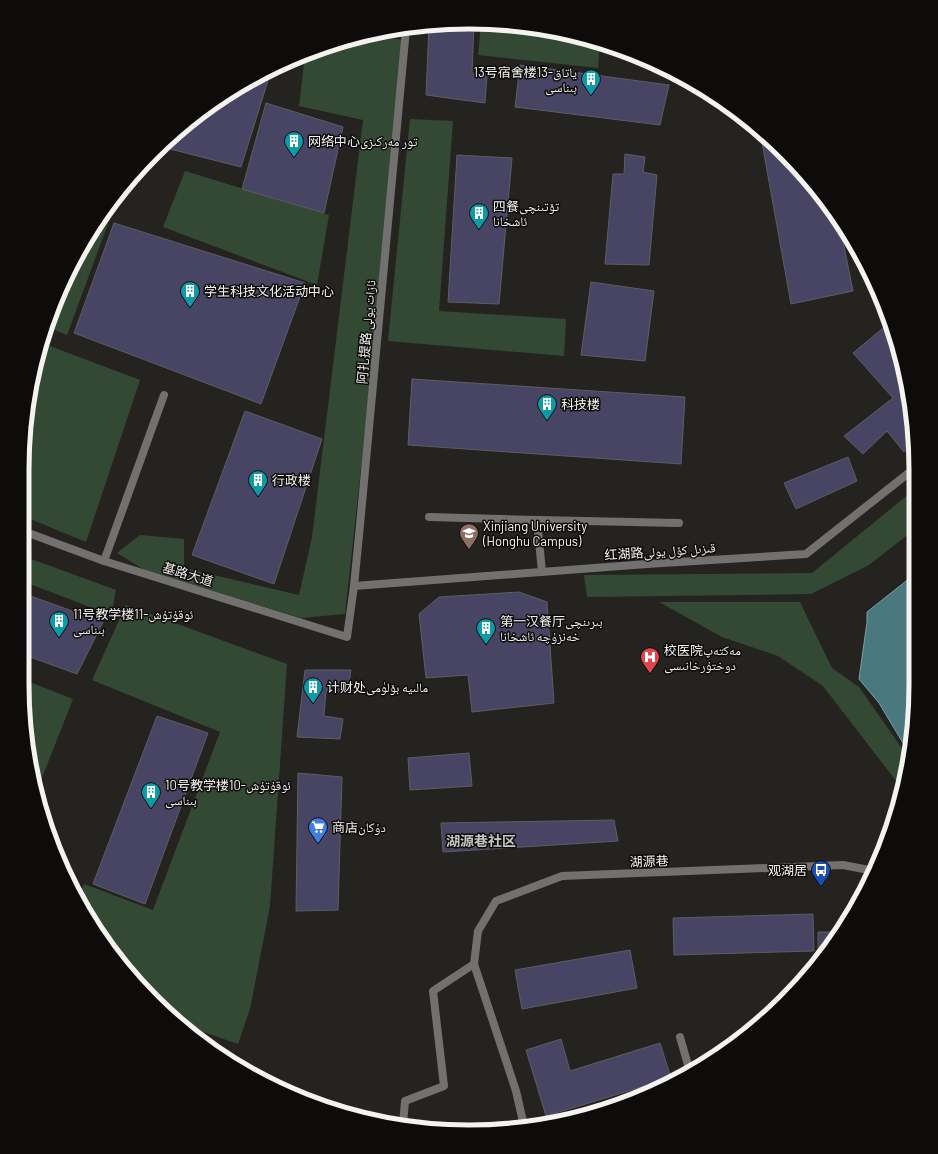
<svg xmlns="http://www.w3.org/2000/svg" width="938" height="1154" font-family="Barlow,'Noto Naskh Arabic','Noto Sans SC',sans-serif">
  <rect width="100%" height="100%" fill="#242320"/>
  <g fill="#344934">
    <polygon points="481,24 528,26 600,43 598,68 478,55"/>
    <polygon points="361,36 408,40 345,614 301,618 143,569 117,553 140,535 184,539 184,568 299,595 312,537 363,120 299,106 305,55 354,37"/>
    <polygon points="410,119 453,121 439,311 566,319 564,356 388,341"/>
    <polygon points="185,171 329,215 317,285 163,227"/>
    <polygon points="119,194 67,335 47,327 56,298 82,245"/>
    <polygon points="42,343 140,380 86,542 23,516 23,440 31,382"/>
    <polygon points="915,489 915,529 869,565 811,594 587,597 584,575 812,573"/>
    <polygon points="23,556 116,590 111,615 22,581"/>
    <polygon points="659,602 800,602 832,668 859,687 908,757 903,790 823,686 778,656 722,637"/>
    <polygon points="126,605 287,664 270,906 250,1009 238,1044 186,1026 133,980 82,908 77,897 84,884 153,910 220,732 92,680"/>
    <polygon points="22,679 73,699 36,793 22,685"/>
  </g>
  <polygon fill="#49787f" stroke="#7c9da1" points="915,574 915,714 909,753 879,703 859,679 867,622 867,612"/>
  <g fill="#484564" stroke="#5d5d61">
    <polygon points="440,23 474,24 472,73 487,75 485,103 426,95 429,25"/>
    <polygon points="520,65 669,85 660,125 515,107"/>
    <polygon points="272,68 241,167 162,147 197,114"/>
    <polygon points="266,103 343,127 324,213 242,189"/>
    <polygon points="767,136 824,197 839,221 853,291 791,304 761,137"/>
    <polygon points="625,154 645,157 643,172 657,175 649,265 605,264 613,174 624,174"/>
    <polygon points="457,155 512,158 499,304 448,302"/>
    <polygon points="114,223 305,283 261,404 74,333"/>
    <polygon points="591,282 654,291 645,361 581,355"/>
    <polygon points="889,323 901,354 915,442 904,452 887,431 863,454 844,436 893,398 853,353"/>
    <polygon points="412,379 685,397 681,464 408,445"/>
    <polygon points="245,411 322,439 274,584 192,555"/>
    <polygon points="848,457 857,481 796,509 784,483"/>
    <polygon points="519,592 547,602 554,703 472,712 468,675 426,678 419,614 439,597"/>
    <polygon points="22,593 103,622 77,674 22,654"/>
    <polygon points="305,670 351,670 348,691 326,691 324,716 343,719 340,739 297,737"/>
    <polygon points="157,716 208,733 145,904 93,884"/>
    <polygon points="469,753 472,786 410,790 408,758"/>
    <polygon points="298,773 342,777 338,910 296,911"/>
    <polygon points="614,820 618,841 443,852 441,823"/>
    <polygon points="813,914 814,951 674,955 673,918"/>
    <polygon points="818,932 837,932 818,961"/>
    <polygon points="630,950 637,988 522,1009 515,970"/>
    <polygon points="561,1039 570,1071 660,1043 671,1078 546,1116 526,1050"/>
  </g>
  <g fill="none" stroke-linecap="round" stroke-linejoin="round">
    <g stroke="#737070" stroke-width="8">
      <polyline points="429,517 537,520 542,572"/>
      <polyline points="537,520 679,523"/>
      <polyline points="104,561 164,395"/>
    </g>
    <g stroke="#737070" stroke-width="8">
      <polyline points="23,531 104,561 347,637 354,586 360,525 406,29"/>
      <polyline points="354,586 647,564 806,554 915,468"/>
      <polyline points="680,1037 690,1072"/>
      <polyline points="403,1124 405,1101 444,1086 433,991 474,964"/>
      <polyline points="524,1126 516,1091 474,964 478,931 496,901 562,876 843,865 874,871"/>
    </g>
  </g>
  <defs>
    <g id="building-pin" transform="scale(1)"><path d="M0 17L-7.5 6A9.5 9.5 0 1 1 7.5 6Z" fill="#0f9aa8" stroke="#0d0c0b"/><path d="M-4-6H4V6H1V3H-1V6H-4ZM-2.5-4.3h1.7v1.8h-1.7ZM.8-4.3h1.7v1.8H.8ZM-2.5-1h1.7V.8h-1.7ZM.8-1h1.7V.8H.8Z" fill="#fff"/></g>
    <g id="university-pin" transform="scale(1)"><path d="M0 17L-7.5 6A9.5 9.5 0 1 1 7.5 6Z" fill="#8d6e63" stroke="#0d0c0b"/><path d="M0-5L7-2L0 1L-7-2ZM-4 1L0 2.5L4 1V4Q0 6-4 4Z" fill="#fff"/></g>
    <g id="hospital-pin" transform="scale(1)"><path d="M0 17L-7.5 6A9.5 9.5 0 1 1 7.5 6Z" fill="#e0444e" stroke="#0d0c0b"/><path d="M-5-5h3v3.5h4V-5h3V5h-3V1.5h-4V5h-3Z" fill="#fff"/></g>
    <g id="supermarket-pin" transform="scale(1)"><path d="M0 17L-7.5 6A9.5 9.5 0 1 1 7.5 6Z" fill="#3f7fe0" stroke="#0d0c0b"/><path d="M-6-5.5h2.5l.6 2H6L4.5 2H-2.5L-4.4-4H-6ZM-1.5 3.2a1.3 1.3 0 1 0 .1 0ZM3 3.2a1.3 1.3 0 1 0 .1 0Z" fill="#fff"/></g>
    <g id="bus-pin" transform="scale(1)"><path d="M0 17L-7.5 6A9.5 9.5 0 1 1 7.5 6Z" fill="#1a4fb4" stroke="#0d0c0b"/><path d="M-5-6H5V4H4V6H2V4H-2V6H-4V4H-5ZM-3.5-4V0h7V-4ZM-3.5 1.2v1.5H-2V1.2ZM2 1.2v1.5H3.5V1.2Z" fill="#fff"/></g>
  </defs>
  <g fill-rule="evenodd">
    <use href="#building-pin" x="591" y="79"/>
    <use href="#building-pin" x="294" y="141"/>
    <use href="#building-pin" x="479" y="213"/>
    <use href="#building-pin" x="190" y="291"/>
    <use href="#building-pin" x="547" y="404"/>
    <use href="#building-pin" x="258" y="480"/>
    <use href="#university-pin" x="469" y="533"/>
    <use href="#building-pin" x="59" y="621"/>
    <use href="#building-pin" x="486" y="628"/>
    <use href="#hospital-pin" x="650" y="657"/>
    <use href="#building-pin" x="313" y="687"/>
    <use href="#building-pin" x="151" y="792"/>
    <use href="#supermarket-pin" x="318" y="827"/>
    <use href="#bus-pin" x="821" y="870"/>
  </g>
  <g text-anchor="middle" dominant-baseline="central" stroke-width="3" stroke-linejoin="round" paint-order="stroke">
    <g font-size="13" fill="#f4f3f0" stroke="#0d0c0b" text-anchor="start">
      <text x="577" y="72" text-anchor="end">13号宿舍楼13-ياتاق<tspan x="577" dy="15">بىناسى</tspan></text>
      <text x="308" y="141">网络中心تور مەركىزى</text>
      <text x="493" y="206">四餐تۆتىنچى<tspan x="493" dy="15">ئاشخانا</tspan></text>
      <text x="204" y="291">学生科技文化活动中心</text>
      <text x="561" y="404">科技楼</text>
      <text x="272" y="480">行政楼</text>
      <text x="483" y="526">Xinjiang University<tspan x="483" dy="15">(Honghu Campus)</tspan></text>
      <text x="73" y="614">11号教学楼11-ئوقۇتۇش<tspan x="73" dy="15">بىناسى</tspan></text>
      <text x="500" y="621">第一汉餐厅بىرىنچى<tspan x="500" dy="15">خەنزۇچە ئاشخانا</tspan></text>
      <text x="664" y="650">校医院مەكتەپ<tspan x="664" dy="15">دوختۇرخانىسى</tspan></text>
      <text x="327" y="687">计财处مالىيە بۆلۈمى</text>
      <text x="165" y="785">10号教学楼10-ئوقۇتۇش<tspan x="165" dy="15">بىناسى</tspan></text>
      <text x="332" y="827">商店دۇكان</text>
      <text x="807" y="870" text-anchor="end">观湖居</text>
    </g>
    <g font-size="13" fill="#f4f3f0" stroke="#0d0c0b">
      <text transform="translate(366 332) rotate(-85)">阿扎提路 ئازات يولى</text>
      <text transform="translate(660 551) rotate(-4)">红湖路قىزىل كۆل يولى</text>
      <text transform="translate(188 574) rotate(17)">基路大道</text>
      <text transform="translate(649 861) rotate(-2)">湖源巷</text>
    </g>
    <g font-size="14" font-weight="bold" fill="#c8c6c1" stroke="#0d0c0b">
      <text x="481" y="840">湖源巷社区</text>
    </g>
  </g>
  <path d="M0 0H938V1154H0ZM469 29H469A440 440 0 0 1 909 469V685A440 440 0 0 1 469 1125H469A440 440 0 0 1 29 685V469A440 440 0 0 1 469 29Z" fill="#0d0c0b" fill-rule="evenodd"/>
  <path fill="none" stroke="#f4f3f0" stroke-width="5" d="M469 29H469A440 440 0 0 1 909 469V685A440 440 0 0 1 469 1125H469A440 440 0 0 1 29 685V469A440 440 0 0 1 469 29Z"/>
</svg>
